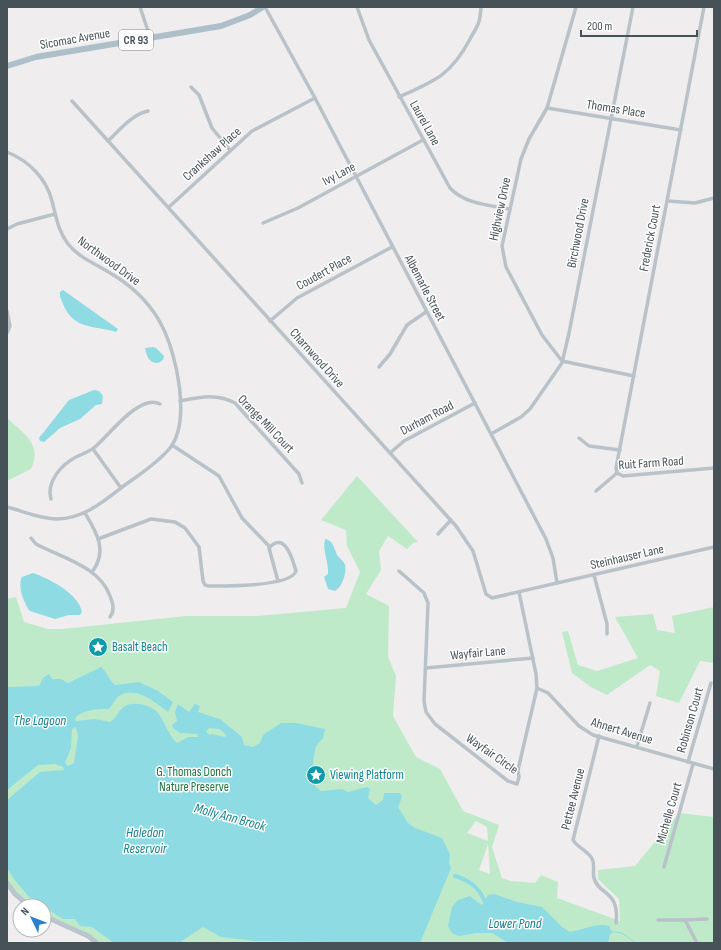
<svg xmlns="http://www.w3.org/2000/svg" width="721" height="950" font-family="'Sofia Sans Condensed',sans-serif">
  <rect width="100%" height="100%" fill="#efeded"/>
  <g fill="#beeaca" fill-rule="evenodd">
    <path d="M 7,418 C 23,433 43,444 31,469 L 7,481 Z"/>
    <path d="M 357,476 L 418,542 L 413,543 L 407,549 L 388,536 L 379,551 L 381,570 L 366,594 L 389,606 L 388,657 L 396,676 L 393,716 L 416,757 L 440,769 L 463,811 L 499,825 L 492,847 L 502,878 L 511,881 L 535,883 L 541,875 L 558,882 L 557,898 L 620,921 L 619,899 L 598,879 L 598,870 L 635,866 L 679,813 L 714,817 L 714,943 L 97,943 L 44,916 L 44,906 L 29,906 L 7,883 L 7,599 L 16,597 L 24,622 L 48,629 L 62,629 L 186,616 L 257,616 L 346,608 L 360,572 L 347,546 L 346,530 L 321,520 ZM 476,821 L 487,827 L 488,841 L 467,833 ZM 488,844 L 490,874 L 479,870 Z"/>
    <polygon points="714,607 714,663 700,661 679,703 656,696 660,671 650,665 607,695 591,687 572,673 562,632 568,631 578,665 597,671 638,658 615,617 653,614 657,630 675,633 672,616"/>
  </g>
  <g fill="#8edbe4" fill-rule="evenodd">
    <path d="M 63,290 L 118,329 L 116,332 C 93,325 74,330 63,304 C 62,300 59,297 60,292 Z"/>
    <path d="M 153,347 L 156,348 L 164,356 L 163,360 L 158,363 C 148,363 147,356 145,348 Z"/>
    <polygon points="94,390 99,391 103,396 102,404 96,405 80,419 60,428 44,442 40,441 39,438 69,400"/>
    <path d="M 325,539 C 333,540 334,548 337,555 C 340,559 344,561 345,565 C 347,573 342,587 335,591 L 328,589 L 324,577 L 328,574 C 329,562 322,550 325,539 Z"/>
    <path d="M 33,573 C 50,579 78,593 82,612 L 80,615 L 69,615 L 55,619 L 30,611 C 24,604 17,585 22,577 Z"/>
    <path d="M 101,667 C 108,673 107,678 115,685 L 139,682 L 158,691 L 173,702 L 168,712 C 156,703 135,685 119,696 C 115,699 112,706 109,709 C 97,709 84,709 75,718 L 76,721 L 95,719 L 110,722 C 117,718 118,710 125,706 C 133,701 151,705 157,712 C 165,722 168,734 177,743 L 188,737 L 198,737 L 197,734 L 180,733 L 173,728 L 172,725 L 177,721 L 175,712 L 178,704 L 189,712 L 195,704 L 200,706 L 198,712 L 220,719 L 242,737 L 244,745 L 253,747 L 260,743 L 263,735 L 281,723 L 296,723 L 325,729 L 323,738 L 316,746 L 313,762 L 315,786 L 321,791 L 342,789 L 348,792 L 367,787 L 370,789 L 368,798 L 376,805 L 383,800 L 384,793 L 400,793 L 402,797 L 398,807 L 408,823 L 415,828 L 442,838 L 450,854 L 449,863 L 451,868 L 420,943 L 416,943 L 415,941 L 416,943 L 255,941 L 221,937 L 203,927 L 179,943 L 114,943 L 92,927 L 80,926 L 75,919 L 63,919 L 29,897 L 14,879 L 7,868 L 7,800 L 40,772 L 64,770 L 63,767 L 56,764 L 38,765 L 7,790 L 7,687 L 39,686 L 43,678 L 49,674 L 52,679 L 61,679 L 68,683 ZM 76,727 L 78,736 L 74,763 L 68,766 L 65,763 L 71,748 L 72,729 ZM 209,728 L 220,729 L 226,735 L 225,737 L 212,734 L 210,735 L 206,732 Z"/>
    <path d="M 494,894 L 517,902 L 542,907 L 562,927 L 570,932 C 583,930 596,922 610,926 L 610,930 L 612,930 L 612,933 L 610,934 L 608,943 L 508,943 L 492,933 L 476,933 L 459,936 L 452,933 L 448,926 L 452,907 L 458,900 L 470,896 L 482,905 L 488,895 Z"/>
  </g>
  <g fill="none" stroke-linecap="round" stroke-linejoin="round">
    <path stroke="#8edbe4" stroke-width="1" d="M 611,932 C 623,931 626,936 635,943"/>
    <path stroke="#8edbe4" stroke-width="4" d="M 455,876 C 468,880 478,886 484,900"/>
    <g stroke="#b9c2c8" stroke-width="3.5">
      <polyline points="140,7 150,37"/>
      <polyline points="265,7 315,98 546,539 553,558 557,583"/>
      <path d="M 357,7 L 369,40 L 450,188 C 465,204 488,205 509,209"/>
      <polyline points="576,7 547,108 529,139 521,159 502,246 506,267 542,335 562,361 634,376"/>
      <polyline points="191,87 199,95 212,128 230,150"/>
      <path d="M 399,97 C 434,81 450,76 469,41 C 477,26 480,25 481,7"/>
      <polyline points="72,101 456,526 473,551 486,594 492,598 714,547"/>
      <polyline points="547,108 681,130"/>
      <path d="M 108,141 C 120,130 131,115 148,111"/>
      <path d="M 7,152 C 29,161 46,178 52,201 C 56,216 58,231 68,244 C 80,259 99,265 115,276 C 134,288 152,306 162,326 C 177,355 191,421 170,448 C 157,464 137,476 121,488 C 102,503 82,519 57,519 C 40,519 23,511 7,507"/>
      <polyline points="668,201 695,203 714,198"/>
      <polyline points="169,207 252,131 315,98"/>
      <polyline points="263,223 298,208 423,140"/>
      <polyline points="7,229 17,224 55,214"/>
      <polyline points="7,311 10,326 7,333"/>
      <polyline points="270,321 297,298 392,247"/>
      <polyline points="379,367 390,354 407,325 426,312"/>
      <path d="M 180,401 C 200,397 216,393 235,403 L 299,474 L 302,483"/>
      <polyline points="491,434 521,417 530,409 562,363 569,333 633,7"/>
      <polyline points="579,438 589,446 620,450"/>
      <polyline points="172,445 219,476 242,518 270,547"/>
      <polyline points="93,449 121,488"/>
      <polyline points="390,453 404,441 475,403"/>
      <polyline points="617,473 616,468 704,7"/>
      <polyline points="596,491 617,473 623,476 714,468"/>
      <path d="M 51,499 C 46,482 61,465 76,457 C 82,454 89,452 95,447 C 109,435 140,393 160,404"/>
      <path d="M 85,513 C 97,533 108,551 92,572"/>
      <polyline points="438,534 451,520"/>
      <path d="M 31,538 L 36,544 C 62,558 99,566 110,596 C 113,604 115,610 110,617"/>
      <path d="M 98,539 L 151,519 L 175,522 L 185,528 L 199,547 L 203,581 L 205,585 L 209,586 C 224,586 291,587 296,571 C 293,561 285,530 269,548 L 278,581"/>
      <polyline points="399,571 424,593 428,603 424,701 426,712 435,724 508,781 517,784 519,777 518,770 537,688 536,674 519,592"/>
      <polyline points="594,575 607,624 607,634"/>
      <polyline points="426,668 533,658"/>
      <polyline points="537,688 548,693 579,726 593,735 714,769"/>
      <path d="M 599,736 L 573,840 C 577,847 586,850 591,857 C 596,864 592,870 594,878 C 598,895 620,890 616,923"/>
      <polyline points="637,746 650,703"/>
      <polyline points="688,762 711,683"/>
      <polyline points="664,867 693,764"/>
      <polyline points="658,920 685,920 697,943"/>
      <polyline points="685,920 707,919"/>
    </g>
    <g stroke="#bac5cd" stroke-width="5">
      <polyline points="7,883 15,894 29,906"/>
      <polyline points="44,916 88,936 97,943"/>
    </g>
    <polyline stroke="#aebfca" stroke-width="6" points="7,66 36,57 221,26 250,15 263,7"/>
  </g>
  <defs>
    <g id="sight-disc" transform="scale(1)"><circle r="9.5" fill="#0f9aa8" stroke="#fff"/><path d="M0-6L1.8-2.2L6-1.7L2.9 1.2L3.7 5.4L0 3.3L-3.7 5.4L-2.9 1.2L-6-1.7L-1.8-2.2Z" fill="#fff"/></g>
  </defs>
  <g fill-rule="evenodd">
    <use href="#sight-disc" x="98" y="647"/>
    <use href="#sight-disc" x="316" y="775"/>
  </g>
  <g text-anchor="middle" dominant-baseline="central" stroke-width="3" stroke-linejoin="round" paint-order="stroke">
    <rect fill="#fff" stroke="#7e868a" stroke-width="1" x="119" y="30" width="34" height="20" rx="3"/>
    <g font-size="12" font-weight="bold" fill="#475258">
      <text x="136" y="40">CR 93</text>
    </g>
    <g font-size="13" fill="#475258" stroke="#fff">
      <text transform="translate(75 39) rotate(-10)">Sicomac Avenue</text>
      <text transform="translate(616 109) rotate(9)">Thomas Place</text>
      <text transform="translate(425 123) rotate(61)">Laurel Lane</text>
      <text transform="translate(212 154) rotate(-42)">Crankshaw Place</text>
      <text transform="translate(339 174) rotate(-28)">Ivy Lane</text>
      <text transform="translate(500 209) rotate(-78)">Highview Drive</text>
      <text transform="translate(578 233) rotate(-79)">Birchwood Drive</text>
      <text transform="translate(650 238) rotate(-79)">Frederick Court</text>
      <text transform="translate(109 261) rotate(36)">Northwood Drive</text>
      <text transform="translate(324 272) rotate(-29)">Coudert Place</text>
      <text transform="translate(425 288) rotate(62)">Albemarle Street</text>
      <text transform="translate(317 358) rotate(48)">Charnwood Drive</text>
      <text transform="translate(427 418) rotate(-28)">Durham Road</text>
      <text transform="translate(266 424) rotate(46)">Orange Mill Court</text>
      <text transform="translate(651 463) rotate(-4)">Ruit Farm Road</text>
      <text transform="translate(627 557) rotate(-13)">Steinhauser Lane</text>
      <text transform="translate(478 653) rotate(-5)">Wayfair Lane</text>
      <text transform="translate(690 720) rotate(-74)">Robinson Court</text>
      <text transform="translate(622 731) rotate(17)">Ahnert Avenue</text>
      <text transform="translate(492 754) rotate(35)">Wayfair Circle</text>
      <text transform="translate(573 799) rotate(-76)">Pettee Avenue</text>
      <text transform="translate(669 813) rotate(-74)">Michelle Court</text>
    </g>
    <g font-size="13" fill="#0d838f" stroke="#fff" text-anchor="start">
      <text x="112" y="647">Basalt Beach</text>
      <text x="330" y="775">Viewing Platform</text>
    </g>
    <g font-size="13" fill="#1e7340" stroke="#fff">
      <text x="194" y="772">G. Thomas Donch<tspan x="194" dy="15">Nature Preserve</tspan></text>
    </g>
    <g font-size="14" font-style="italic" fill="#17808c" stroke="#fff">
      <text x="40" y="720">The Lagoon</text>
      <text transform="translate(230 817) rotate(15)">Molly Ann Brook</text>
      <text x="145" y="832">Haledon<tspan x="145" dy="16">Reservoir</tspan></text>
      <text x="515" y="923">Lower Pond</text>
    </g>
  </g>
  <rect width="721" height="950" fill="none" stroke="#475258" stroke-width="16"/>
  <g transform="translate(32 918) rotate(313)"><circle r="19" fill="#ffffff" stroke="#b5babc"/>
  <path d="M0-3L7 15L0 10L-7 15Z" fill="#2881ce"/>
  <text y="-6" font-size="11" font-weight="bold" text-anchor="middle" fill="#475258">N</text>
  </g>
  <path d="M581 30v6h116v-6" fill="none" stroke="#475258" stroke-width="2"/>
  <text x="587" y="30" font-size="12" fill="#475258" stroke="#ffffff" stroke-width="3" paint-order="stroke">200 m</text>
</svg>
